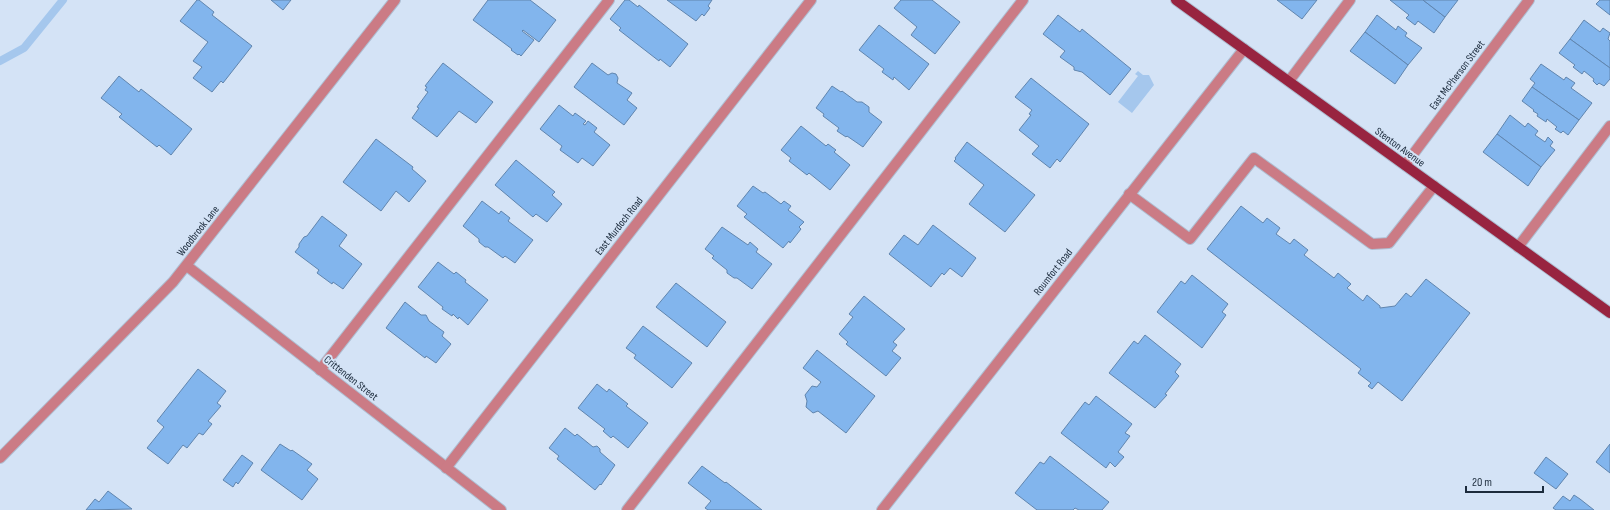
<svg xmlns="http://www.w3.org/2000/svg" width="1610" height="510" font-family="'Sofia Sans Condensed',sans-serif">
  <rect width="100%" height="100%" fill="#d4e3f6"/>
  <polygon fill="#a5c7ed" points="1138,71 1143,75 1149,75 1154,85 1132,113 1118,102 1138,76 1135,74"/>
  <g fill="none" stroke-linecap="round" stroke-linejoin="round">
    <polyline stroke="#a5c7ed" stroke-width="8" points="0,61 24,48 63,0"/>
  </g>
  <g fill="#82b5ed" stroke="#6085ae">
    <polygon points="197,0 199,0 214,12 212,15 252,46 223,83 221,81 212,92 193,78 202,67 193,61 208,42 180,21"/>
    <polygon points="271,0 291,0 283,10"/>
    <polygon points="488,0 530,0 556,20 539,42 523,30 522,31 534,40 521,56 519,54 518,55 511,50 512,49 473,20"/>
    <polygon points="625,0 629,0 638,7 639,5 688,44 670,67 660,59 659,61 619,30 621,28 610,19"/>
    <polygon points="667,0 712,0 708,6 710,8 704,16 702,14 696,21"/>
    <polygon points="901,0 932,0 960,22 935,54 911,35 917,27 894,8"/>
    <polygon points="1277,0 1317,0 1302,19"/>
    <polygon points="1390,0 1423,0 1445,17 1434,33 1418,21 1415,25 1406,18 1409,15"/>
    <polygon points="1423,0 1458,0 1445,17"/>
    <polygon points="1600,0 1610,0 1610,15 1596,4"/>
    <polygon points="1058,15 1080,32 1082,29 1131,69 1110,95 1082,72 1074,70 1074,67 1060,57 1065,51 1043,34"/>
    <polygon points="1377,15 1396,30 1398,26 1407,33 1405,36 1422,48 1408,65 1365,32"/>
    <polygon points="1584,20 1600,32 1603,28 1610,33 1608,39 1610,41 1610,68 1570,39"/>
    <polygon points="879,25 929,64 909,90 894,77 893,80 882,72 884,69 859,50"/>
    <polygon points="1365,32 1408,65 1395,84 1350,51"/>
    <polygon points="1570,39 1610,68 1610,79 1604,86 1599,83 1597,85 1593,81 1594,79 1584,71 1582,74 1573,67 1575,65 1559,53"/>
    <polygon points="443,63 493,102 476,123 459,111 437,137 412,118 419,108 417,107 428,92 425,90 427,87 425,86"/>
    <polygon points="592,63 608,75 612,73 616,74 618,78 617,83 632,93 627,100 637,108 624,125 574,87"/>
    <polygon points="1541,64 1564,80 1566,77 1575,83 1571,88 1592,103 1579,120 1532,87 1535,83 1530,79"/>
    <polygon points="119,76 139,92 141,89 192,129 171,155 159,145 157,147 119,117 122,114 101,98"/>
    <polygon points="1031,78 1089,124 1060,162 1057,159 1050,168 1032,154 1039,146 1019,130 1031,115 1029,114 1032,110 1015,97"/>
    <polygon points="832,86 841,92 842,91 857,102 862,102 869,107 869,112 882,122 863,147 847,136 846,137 837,131 839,128 823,116 824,114 816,108"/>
    <polygon points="1532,87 1579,120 1568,135 1563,131 1561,133 1555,129 1557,127 1547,119 1546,122 1537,116 1538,114 1533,111 1534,110 1522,101"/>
    <polygon points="559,105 573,116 575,113 586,121 583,124 585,125 588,121 597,128 594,132 610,145 593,166 582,158 578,163 560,150 562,146 540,129"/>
    <polygon points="1510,115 1525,127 1528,123 1538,131 1535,135 1545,142 1548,137 1553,142 1550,146 1555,150 1541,167 1497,134"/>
    <polygon points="801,126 826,146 828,144 836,150 834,152 850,165 830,190 809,173 807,175 789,161 791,158 781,150"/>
    <polygon points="1497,134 1541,167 1528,186 1483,152"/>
    <polygon points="376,139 413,167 412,169 426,181 409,202 396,191 381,211 343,182"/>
    <polygon points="967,142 1035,195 1005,232 969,204 984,185 954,161 956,159 955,158"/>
    <polygon points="516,160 555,192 552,195 562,204 547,222 536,214 533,217 495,185"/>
    <polygon points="753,186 763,193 765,192 781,204 784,201 791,206 788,210 804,222 799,227 801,229 790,243 789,241 783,248 744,217 747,214 737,206"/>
    <polygon points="482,201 499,214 501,211 510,218 508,221 533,240 515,263 505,256 503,258 488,247 485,247 479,242 479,239 463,226"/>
    <polygon points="1241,206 1263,223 1267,218 1280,228 1276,234 1290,244 1294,239 1308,250 1304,255 1334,278 1338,273 1351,284 1347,288 1363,301 1367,295 1380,306 1380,308 1395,306 1406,293 1411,297 1426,279 1470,313 1402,401 1378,382 1372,389 1368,386 1371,383 1358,373 1361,369 1207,249"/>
    <polygon points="322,216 347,235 339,246 362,264 343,289 333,282 332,284 317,273 319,270 295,252 299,247 299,244 304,237 307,236"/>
    <polygon points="933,225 976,258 962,277 950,268 944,275 942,273 931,287 889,254 904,235 918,245"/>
    <polygon points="722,227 748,245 750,242 758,249 756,252 772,264 752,289 737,278 734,278 727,273 727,270 712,258 714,256 705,249"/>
    <polygon points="438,262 454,274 456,272 466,280 465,282 488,300 468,325 459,317 458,319 453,314 452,316 442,309 443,307 418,287"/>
    <polygon points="1192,275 1228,304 1222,312 1226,315 1202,348 1157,312 1181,281 1185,284"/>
    <polygon points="676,283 726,322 707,347 656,307"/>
    <polygon points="864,296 905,329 893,342 897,345 892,351 901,358 886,376 846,344 848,342 839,334 853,317 849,314"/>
    <polygon points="405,302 421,315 426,315 429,321 444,332 442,336 451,344 436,363 426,356 425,358 386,328"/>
    <polygon points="643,326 692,363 672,388 634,358 636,355 626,348"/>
    <polygon points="1145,335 1181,364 1175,372 1179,376 1165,394 1167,395 1155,408 1109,373 1134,341 1138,344"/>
    <polygon points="817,350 875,396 846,433 818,411 813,413 806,407 807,401 805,395 812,386 817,387 821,382 803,368"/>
    <polygon points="198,369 226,391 217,403 221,406 208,421 212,424 203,435 199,433 187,448 183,445 168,464 147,448 164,427 157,421"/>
    <polygon points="597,384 607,392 609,389 628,404 626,406 648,423 628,448 613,436 611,438 603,431 605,429 578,408"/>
    <polygon points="1096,396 1132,424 1125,433 1130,436 1118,452 1124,457 1115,467 1110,462 1106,468 1061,433 1085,402 1089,405"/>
    <polygon points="565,428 575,436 577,434 593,447 597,446 600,449 600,452 615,465 601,485 600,484 595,490 557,459 559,456 549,448"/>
    <polygon points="280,444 291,451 292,450 312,464 307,470 318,479 302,500 261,470"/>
    <polygon points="1610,444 1610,473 1596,462"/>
    <polygon points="242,455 253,463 238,484 236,482 233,487 223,480"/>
    <polygon points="1050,456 1109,502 1102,510 1079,510 1075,508 1073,510 1037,510 1015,493 1040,462 1044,464"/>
    <polygon points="1546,457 1568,474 1556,489 1534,473"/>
    <polygon points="702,466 725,483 726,482 762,510 708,510 705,508 711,501 688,483"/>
    <polygon points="108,491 132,509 86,510 95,499 99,502"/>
    <polygon points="1574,495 1580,499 1594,510 1556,510 1553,508 1563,496 1570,501"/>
  </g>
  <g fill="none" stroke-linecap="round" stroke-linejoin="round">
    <g stroke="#afbed1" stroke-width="12">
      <g id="lane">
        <polyline points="1289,81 1350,0"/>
        <polyline points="1129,194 1190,239 1254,158 1372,244 1389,243 1434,186"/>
        <polyline points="1518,247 1610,126"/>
        <polyline points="320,370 609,0"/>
        <polyline points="627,510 1023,0"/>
      </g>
    </g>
    <g stroke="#afbed1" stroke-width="12">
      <g id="street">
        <polyline points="1405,165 1529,0"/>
        <polyline points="187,266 501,510"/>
        <polyline points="0,458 173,282 395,0"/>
        <polyline points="446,468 811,0"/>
        <polyline points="882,510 1244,49"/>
      </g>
    </g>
    <g stroke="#afbed1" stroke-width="12">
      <polyline id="primary" points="1176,0 1610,313"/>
    </g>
    <use href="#lane" stroke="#cb7b85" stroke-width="10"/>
    <use href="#street" stroke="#cb7b85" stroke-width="10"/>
    <use href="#primary" stroke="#982440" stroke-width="10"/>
  </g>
  <g text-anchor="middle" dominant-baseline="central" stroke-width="4" stroke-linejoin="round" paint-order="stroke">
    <g font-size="11" fill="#1c2b3c" stroke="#d4e3f6">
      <text transform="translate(1457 75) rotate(-53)">East McPherson Street</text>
      <text transform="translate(1400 147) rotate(36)">Stenton Avenue</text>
      <text transform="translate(619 226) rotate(-52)">East Murdoch Road</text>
      <text transform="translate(198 231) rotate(-52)">Woodbrook Lane</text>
      <text transform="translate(1053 272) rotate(-52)">Roumfort Road</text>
      <text transform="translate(351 378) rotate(38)">Crittenden Street</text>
    </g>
  </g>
  <path d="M1466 486v6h77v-6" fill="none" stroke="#1c2b3c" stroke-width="2"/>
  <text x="1472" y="486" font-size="12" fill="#1c2b3c" stroke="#d4e3f6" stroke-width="3" paint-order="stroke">20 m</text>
</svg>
